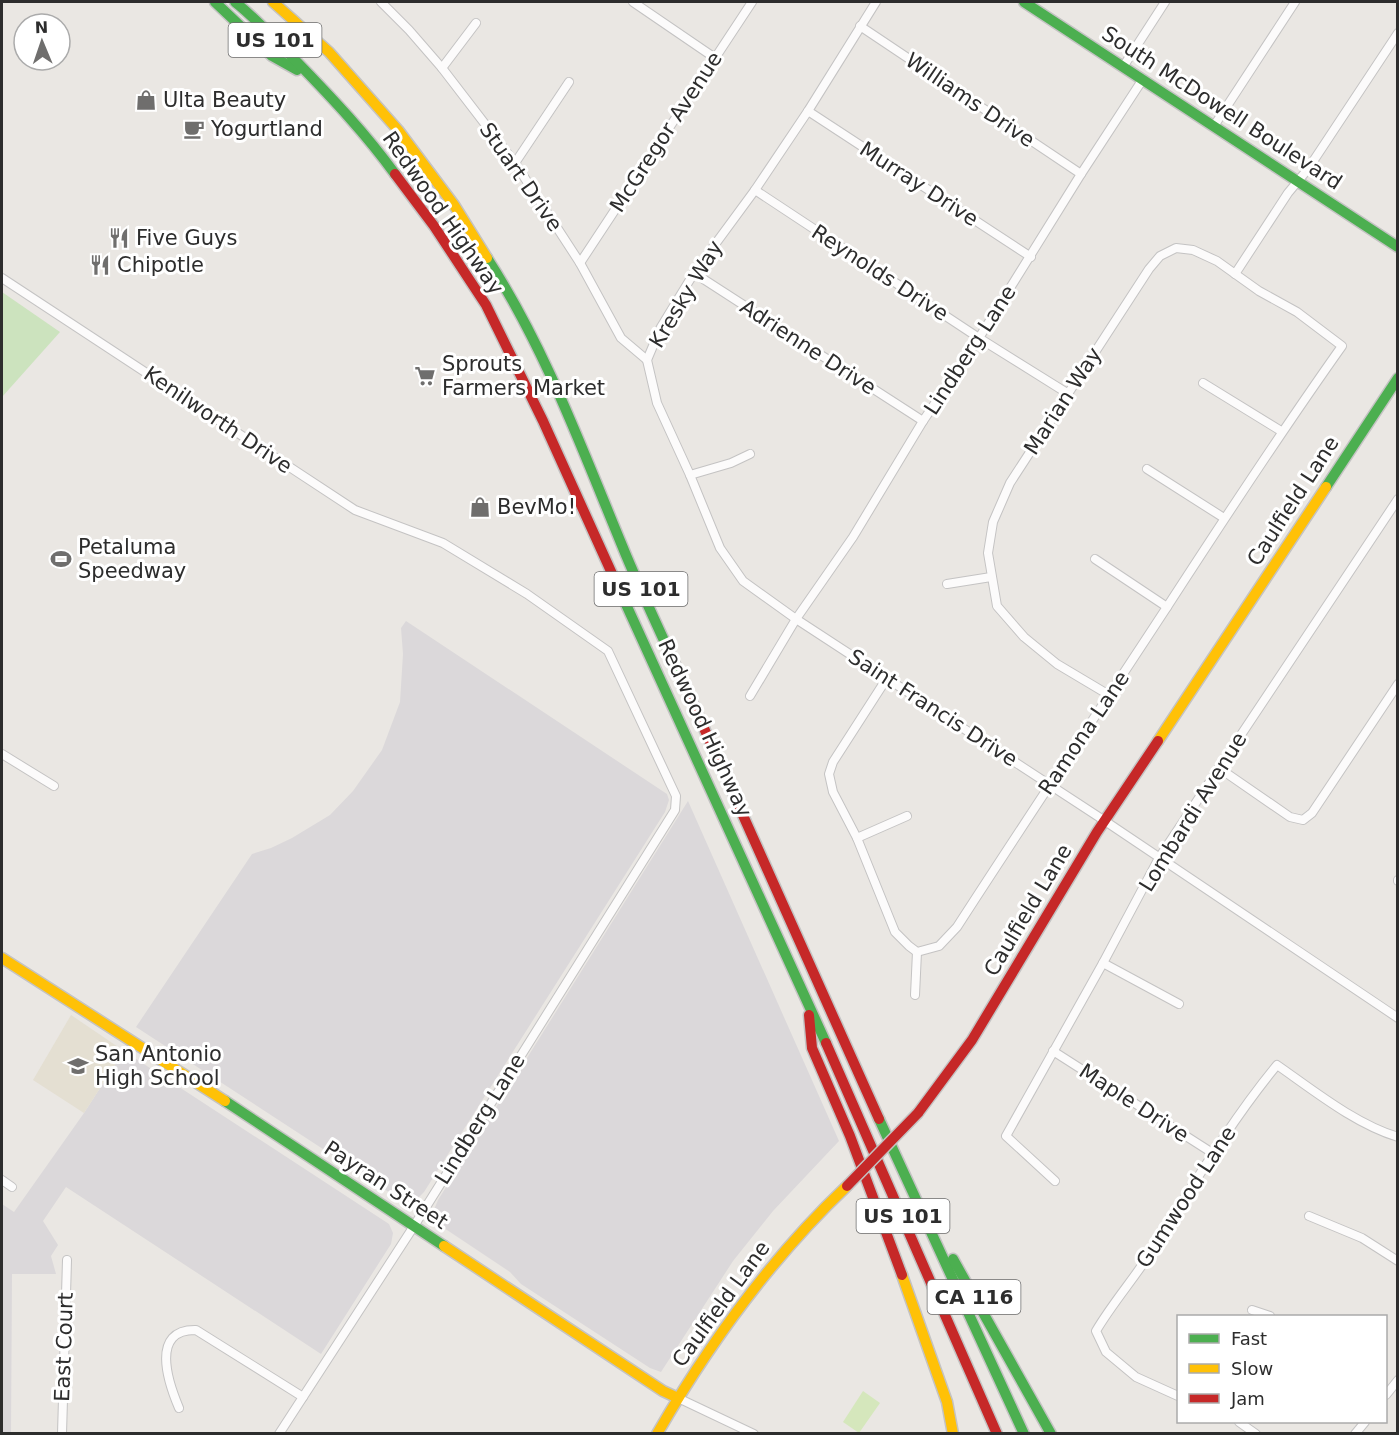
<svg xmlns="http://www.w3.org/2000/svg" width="1399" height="1435" font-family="'DejaVu Sans',sans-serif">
  <rect width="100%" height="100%" fill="#eae7e3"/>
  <g fill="#dbd8da">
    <polygon points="406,621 667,794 669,800 665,812 424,1192 415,1201 408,1202 398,1198 136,1027 252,854 271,848 292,838 330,815 353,791 382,750 400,702 403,654 401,628"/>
    <polygon points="688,801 839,1141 773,1211 733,1261 661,1372 650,1368 521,1284 510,1272 438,1224 433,1212 438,1200"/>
    <polygon points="124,1051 389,1224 393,1233 391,1244 321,1354 66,1187 43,1221 58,1245 51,1256 56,1274 12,1274 11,1433 2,1433 2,1204 14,1212 84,1113"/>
  </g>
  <polygon fill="#e4dfd2" points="71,1015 124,1051 84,1113 33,1080"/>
  <polygon fill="#cce3be" points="2,292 60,332 2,397"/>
  <polygon fill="#d5e7bc" points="863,1391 880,1403 859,1433 843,1422"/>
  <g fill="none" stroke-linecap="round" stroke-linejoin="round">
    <g stroke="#c4c3c3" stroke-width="10">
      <g id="street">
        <polyline points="381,2 409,30 442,68 515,163 580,263 621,338 647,360"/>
        <polyline points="633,2 715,58"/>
        <polyline points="876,2 808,111 755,190 694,273 661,327 647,360 657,403 690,475 720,548 743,581 796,619 1105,821 1398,1018"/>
        <polyline points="860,26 1081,174"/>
        <polyline points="1123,67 1165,2"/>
        <polyline points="442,68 476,23"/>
        <polyline points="808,111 1031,257"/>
        <polyline points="1214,126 1295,2"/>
        <polyline points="515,163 569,82"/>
        <polyline points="755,190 979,338 1067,393"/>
        <polyline points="580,263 752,2"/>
        <polyline points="694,273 923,421"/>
        <polyline points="1235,274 1288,193 1308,169 1398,33"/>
        <polyline points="2,278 355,510 443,543 527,594 608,651 676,796 675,810 414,1226 279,1434"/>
        <polyline points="1203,383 1281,431"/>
        <polyline points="1147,469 1224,518"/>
        <polyline points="690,475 731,463 750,454"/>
        <polyline points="1095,559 1167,607"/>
        <polyline points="947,584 991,577"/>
        <path d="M 887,678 L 833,762 L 829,774 L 833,792 L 857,838 L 895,932 L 909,946 L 917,952 L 939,946 L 957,927 C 1026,820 1097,714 1167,607 C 1224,519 1281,432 1342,346 L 1297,312 L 1259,291 L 1217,261 L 1193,250 L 1176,248 L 1160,256 L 1149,269 L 1010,483 L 993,522 L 988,553 L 997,606 L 1024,637 L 1057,664 L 1109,695"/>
        <polyline points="750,696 796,619 853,537 923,421 979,338 1081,174 1143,79"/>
        <polyline points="2,754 54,786"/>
        <polyline points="1219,768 1290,817 1303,820 1312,813 1398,684"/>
        <polyline points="857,838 907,816"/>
        <polyline points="1398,880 1398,881"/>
        <polyline points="1103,963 1179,1004"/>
        <polyline points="915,995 917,952"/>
        <polyline points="1053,1051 1214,1154"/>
        <polyline points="2,1180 12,1187"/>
        <polyline points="1055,1181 1006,1136 1103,963 1159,858 1398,499"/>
        <polyline points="1309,1216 1362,1238 1398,1261"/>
        <polyline points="1252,1310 1270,1316"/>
        <polyline points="1386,1395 1398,1380"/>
        <path d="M 1178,1396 L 1136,1377 L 1106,1352 L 1096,1331 C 1112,1304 1132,1281 1149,1255 C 1189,1192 1229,1123 1277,1065 C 1313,1090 1355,1124 1398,1137"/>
        <polyline points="678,1398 754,1434"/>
        <path d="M 179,1408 C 168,1382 150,1329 196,1330 L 303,1397"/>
        <polyline points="1239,1422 1256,1434"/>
        <polyline points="62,1434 67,1260"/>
        <polyline points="1355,1434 1365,1422"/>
      </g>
    </g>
    <g stroke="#c4c3c3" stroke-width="13">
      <g id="fast">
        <polyline points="215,2 272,56 297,70"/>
        <path d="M 235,2 C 258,20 277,42 298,63 C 332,98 366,134 395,174"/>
        <polyline points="1024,2 1398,247"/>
        <path d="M 487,258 C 545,348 580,444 621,543 C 642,595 667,646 690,697"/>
        <polyline points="1326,487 1398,378"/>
        <polyline points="614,578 826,1043"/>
        <polyline points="225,1101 444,1246"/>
        <polyline points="879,1119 1024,1434"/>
        <polyline points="953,1259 1051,1434"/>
      </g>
    </g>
    <g stroke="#c4c3c3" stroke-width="13">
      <g id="slow">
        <polyline points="273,2 329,52 398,130 454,205 487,258"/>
        <polyline points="1158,741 1326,487"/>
        <polyline points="2,958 225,1101"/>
        <polyline points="444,1246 663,1391 678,1398"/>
        <polyline points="902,1275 947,1402 953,1434"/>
        <path d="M 657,1434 C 710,1342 770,1259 847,1186"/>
      </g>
    </g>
    <g stroke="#c4c3c3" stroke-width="13">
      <g id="jam">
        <polyline points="395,174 434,226 486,305 543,421 614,578"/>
        <polyline points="690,697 879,1119"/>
        <polyline points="809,1015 812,1048 850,1136 902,1275"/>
        <polyline points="826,1043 997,1434"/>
        <polyline points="918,1113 972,1040 1097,832 1158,741"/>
      </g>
    </g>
    <use href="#street" stroke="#fcfbfb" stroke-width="8"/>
    <use href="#fast" stroke="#4caf50" stroke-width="10"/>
    <use href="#slow" stroke="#ffc107" stroke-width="10"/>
    <use href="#jam" stroke="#c62828" stroke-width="10"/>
    <g stroke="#c4c3c3" stroke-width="13" stroke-linecap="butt">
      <polyline id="jam-bridge" points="847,1186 918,1113"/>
    </g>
    <use href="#jam-bridge" stroke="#c62828" stroke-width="10"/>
  </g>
  <defs>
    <g id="shop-bare" transform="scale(1.62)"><path d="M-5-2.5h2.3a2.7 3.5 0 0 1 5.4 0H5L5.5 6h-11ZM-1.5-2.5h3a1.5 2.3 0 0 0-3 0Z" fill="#6f6e6d" stroke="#fff" stroke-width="2.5" paint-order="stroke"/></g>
    <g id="cafe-bare" transform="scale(1.62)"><path d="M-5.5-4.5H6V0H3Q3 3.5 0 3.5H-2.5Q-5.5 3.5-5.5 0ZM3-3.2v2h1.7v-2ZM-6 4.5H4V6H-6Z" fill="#6f6e6d" stroke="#fff" stroke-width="2.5" paint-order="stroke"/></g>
    <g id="restaurant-bare" transform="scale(1.62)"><path d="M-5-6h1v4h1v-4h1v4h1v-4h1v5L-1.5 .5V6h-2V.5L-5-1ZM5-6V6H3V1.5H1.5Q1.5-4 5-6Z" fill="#6f6e6d" stroke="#fff" stroke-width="2.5" paint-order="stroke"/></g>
    <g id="supermarket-bare" transform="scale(1.62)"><path d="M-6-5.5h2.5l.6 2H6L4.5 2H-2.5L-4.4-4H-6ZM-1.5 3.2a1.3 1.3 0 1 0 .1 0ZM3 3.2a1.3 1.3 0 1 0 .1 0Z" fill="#6f6e6d" stroke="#fff" stroke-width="2.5" paint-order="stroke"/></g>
    <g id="stadium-bare" transform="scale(1.62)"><path d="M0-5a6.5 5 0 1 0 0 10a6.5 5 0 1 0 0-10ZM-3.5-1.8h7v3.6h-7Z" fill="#6f6e6d" stroke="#fff" stroke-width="2.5" paint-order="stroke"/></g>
    <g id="school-bare" transform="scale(1.62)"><path d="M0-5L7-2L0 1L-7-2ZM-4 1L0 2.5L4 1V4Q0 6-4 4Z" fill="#6f6e6d" stroke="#fff" stroke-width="2.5" paint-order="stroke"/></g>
  </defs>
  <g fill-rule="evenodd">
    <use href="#shop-bare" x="146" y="100"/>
    <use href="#cafe-bare" x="194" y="129"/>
    <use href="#restaurant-bare" x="119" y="238"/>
    <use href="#restaurant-bare" x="100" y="265"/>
    <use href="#supermarket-bare" x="425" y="376"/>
    <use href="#shop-bare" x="480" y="507"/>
    <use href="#stadium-bare" x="61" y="559"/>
    <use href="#school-bare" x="78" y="1066"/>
  </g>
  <g text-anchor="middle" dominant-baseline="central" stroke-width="6" stroke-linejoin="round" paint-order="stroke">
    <g fill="#fff" stroke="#6c6c6c" stroke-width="1.5">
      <rect x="228.5" y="23" width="93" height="34" rx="4.5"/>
      <rect x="594.5" y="572" width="93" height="34" rx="4.5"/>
      <rect x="856.5" y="1199" width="93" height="34" rx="4.5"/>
      <rect x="927.5" y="1280" width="93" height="34" rx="4.5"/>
    </g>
    <g font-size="20" font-weight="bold" fill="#2d2d2d">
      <text x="275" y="40">US 101</text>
      <text x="641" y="589">US 101</text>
      <text x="903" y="1216">US 101</text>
      <text x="974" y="1297">CA 116</text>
    </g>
    <g font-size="21" fill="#2d2d2d" stroke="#fff" text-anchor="start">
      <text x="163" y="100">Ulta Beauty</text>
      <text x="211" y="129">Yogurtland</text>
      <text x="136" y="238">Five Guys</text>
      <text x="117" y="265">Chipotle</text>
      <text x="442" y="364">Sprouts<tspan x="442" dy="24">Farmers Market</tspan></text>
      <text x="497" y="507">BevMo!</text>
      <text x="78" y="547">Petaluma<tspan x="78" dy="24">Speedway</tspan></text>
      <text x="95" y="1054">San Antonio<tspan x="95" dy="24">High School</tspan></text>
    </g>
    <g font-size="21" fill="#2d2d2d" stroke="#fff">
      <text transform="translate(970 100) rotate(34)">Williams Drive</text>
      <text transform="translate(1222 108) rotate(33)">South McDowell Boulevard</text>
      <text transform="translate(666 132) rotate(-57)">McGregor Avenue</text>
      <text transform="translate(521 177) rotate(55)">Stuart Drive</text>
      <text transform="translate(919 184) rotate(33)">Murray Drive</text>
      <text transform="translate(443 213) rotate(55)">Redwood Highway</text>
      <text transform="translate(880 273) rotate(33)">Reynolds Drive</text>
      <text transform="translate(686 294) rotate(-59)">Kresky Way</text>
      <text transform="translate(808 347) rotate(33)">Adrienne Drive</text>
      <text transform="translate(970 350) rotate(-57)">Lindberg Lane</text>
      <text transform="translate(1063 401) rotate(-57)">Marian Way</text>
      <text transform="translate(218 420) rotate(34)">Kenilworth Drive</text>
      <text transform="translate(1293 501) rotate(-57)">Caulfield Lane</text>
      <text transform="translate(933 708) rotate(33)">Saint Francis Drive</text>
      <text transform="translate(705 728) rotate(65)">Redwood Highway</text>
      <text transform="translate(1084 733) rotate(-56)">Ramona Lane</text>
      <text transform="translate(1193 812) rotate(-58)">Lombardi Avenue</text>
      <text transform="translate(1028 910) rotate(-59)">Caulfield Lane</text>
      <text transform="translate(1134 1103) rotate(33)">Maple Drive</text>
      <text transform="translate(480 1119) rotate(-58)">Lindberg Lane</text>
      <text transform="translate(386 1185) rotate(33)">Payran Street</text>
      <text transform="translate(1186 1197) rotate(-57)">Gumwood Lane</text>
      <text transform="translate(721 1304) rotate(-54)">Caulfield Lane</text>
      <text transform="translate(64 1347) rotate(-88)">East Court</text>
    </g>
  </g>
  <rect width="1399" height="1435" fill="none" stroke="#2d2d2d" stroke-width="6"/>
  <rect x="1177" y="1315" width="210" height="108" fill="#ffffff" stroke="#ababab" stroke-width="1.5"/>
  <rect x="1189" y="1334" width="30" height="9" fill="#4caf50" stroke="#ababab" stroke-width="1.5"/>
  <text x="1231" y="1345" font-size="18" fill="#2d2d2d">Fast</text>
  <rect x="1189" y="1364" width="30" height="9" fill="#ffc107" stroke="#ababab" stroke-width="1.5"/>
  <text x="1231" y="1375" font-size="18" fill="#2d2d2d">Slow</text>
  <rect x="1189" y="1394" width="30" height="9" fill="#c62828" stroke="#ababab" stroke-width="1.5"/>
  <text x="1231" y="1405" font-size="18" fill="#2d2d2d">Jam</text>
  <g transform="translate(42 42) rotate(358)"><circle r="28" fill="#ffffff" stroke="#ababab" stroke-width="1.5"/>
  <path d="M0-4.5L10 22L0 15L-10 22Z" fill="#6f6e6d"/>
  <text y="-9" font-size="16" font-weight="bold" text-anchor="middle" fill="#2d2d2d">N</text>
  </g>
</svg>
